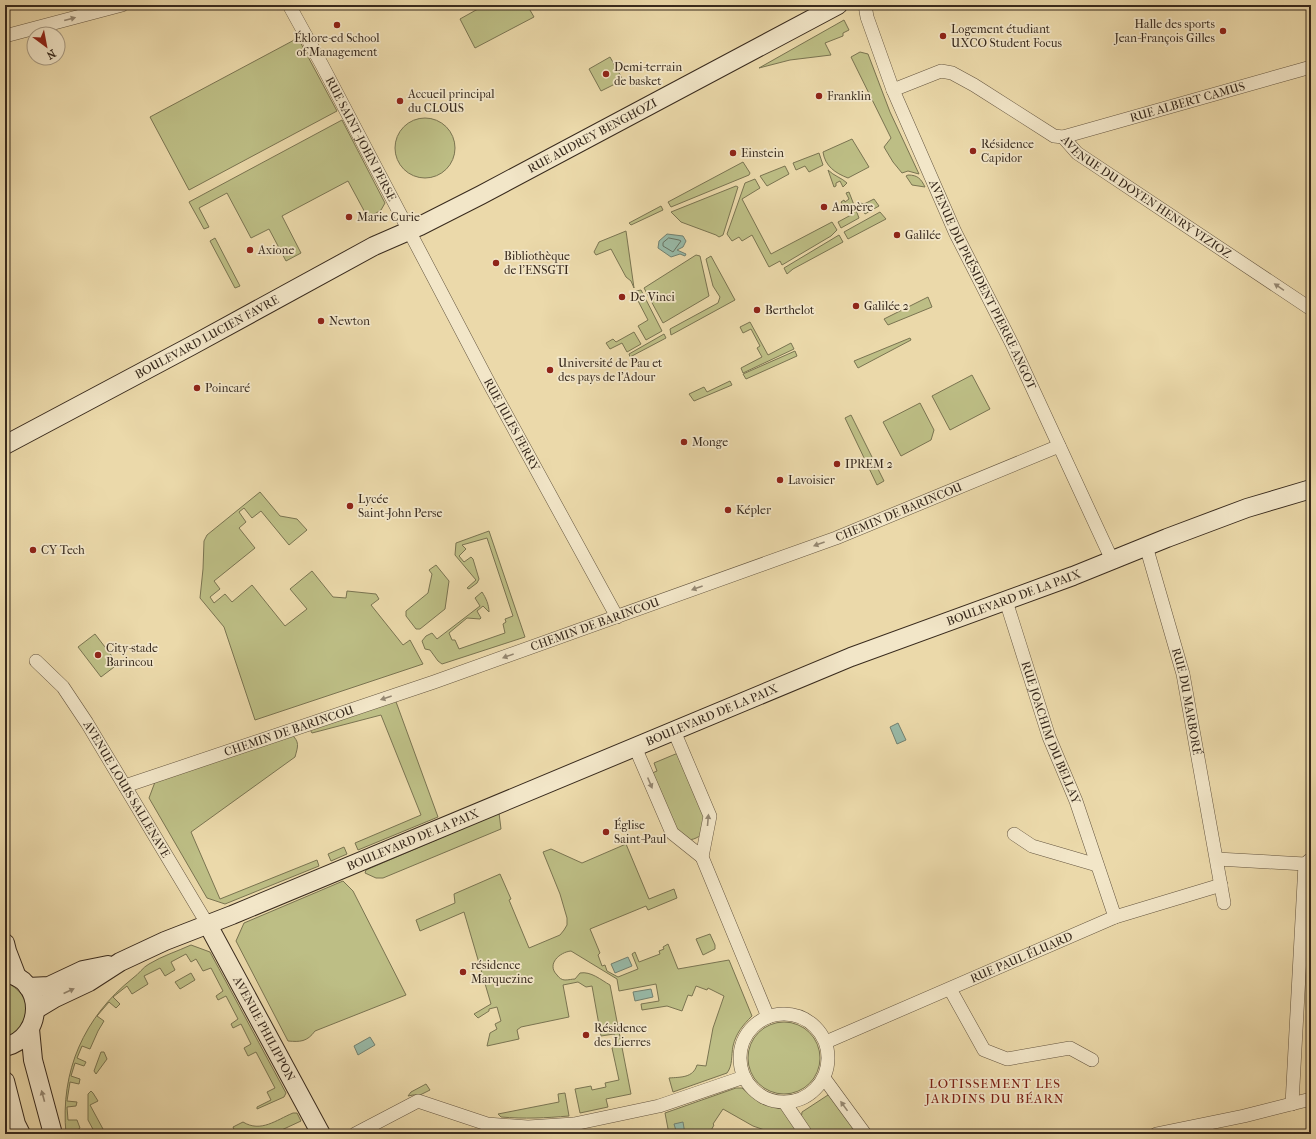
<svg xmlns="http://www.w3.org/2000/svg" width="1316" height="1139" font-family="'IM FELL French Canon',serif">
  <rect width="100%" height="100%" fill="#ebd9aa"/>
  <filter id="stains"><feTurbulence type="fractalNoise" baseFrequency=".005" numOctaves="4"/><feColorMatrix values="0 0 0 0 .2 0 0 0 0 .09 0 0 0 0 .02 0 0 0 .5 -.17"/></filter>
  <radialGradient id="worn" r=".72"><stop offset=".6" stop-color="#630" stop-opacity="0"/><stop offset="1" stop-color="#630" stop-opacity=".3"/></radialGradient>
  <g fill="#bdbe85" stroke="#7a7451">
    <polygon points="485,5 527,5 534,17 475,48 460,19"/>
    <polygon points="844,20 849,30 843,33 843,36 825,43 831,55 790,60 759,68"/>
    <polygon points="298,38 337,111 189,190 150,117"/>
    <polygon points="860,52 868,54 890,112 919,174 908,171 902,173 893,162 884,147 891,138 851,57"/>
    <polygon points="610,57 623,80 601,91 589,69"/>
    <circle cx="425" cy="148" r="30"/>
    <polygon points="342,120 385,203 381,210 368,218 348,181 282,216 301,253 286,261 269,229 251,238 227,193 199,208 209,227 204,229 189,202"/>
    <path d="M 852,139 L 869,167 L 848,178 C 835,173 825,166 823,152 Z"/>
    <polygon points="819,153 823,165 809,172 805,166 796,170 793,163"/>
    <polygon points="743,162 750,173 749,175 671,207 668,202"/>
    <polygon points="785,166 789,174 767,186 760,176"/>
    <path d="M 828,170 C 834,176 842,178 847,183 L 843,187 L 840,181 L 836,183 L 836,186 L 834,187 Z"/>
    <path d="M 908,175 C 918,175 921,179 925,187 L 912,185 L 906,176 Z"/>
    <polygon points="755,179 760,188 742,199 771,254 832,222 837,230 831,236 782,265 780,261 769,267 752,235 742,241 739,237 732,241 727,234 745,183"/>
    <polygon points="736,186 738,187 723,235 719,237 716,235 681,222 671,212"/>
    <polygon points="849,192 859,218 841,228 838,222 851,215 848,210 846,211 841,202 844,200 845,202 849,199 846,193"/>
    <polygon points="874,199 879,206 865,214 860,203 864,204"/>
    <polygon points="661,206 663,210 631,225 629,223"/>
    <polygon points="880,212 886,219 848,239 844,232"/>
    <polygon points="626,231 634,288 631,281 626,277 611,249 596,255 594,252 599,242"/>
    <polygon points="839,235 843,242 793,269 787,274 784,268"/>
    <polygon points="215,238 240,286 235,288 210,241"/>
    <polygon points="696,255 700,256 709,296 663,323 644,288"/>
    <polygon points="711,256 735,300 671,335 670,329 718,303 720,297 713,286 706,259"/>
    <polygon points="641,290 662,331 646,340 638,326 648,320 636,297 636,291"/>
    <polygon points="928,297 932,307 888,325 884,319"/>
    <polygon points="750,322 768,355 791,343 794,349 743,373 741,368 762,357 757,348 760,346 751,329 743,333 740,327"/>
    <polygon points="634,332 641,344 627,352 622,343 610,349 606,343 613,339 616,342"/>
    <polygon points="664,334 666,338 630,357 629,354"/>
    <polygon points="910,338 911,340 858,368 854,361"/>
    <polygon points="795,351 797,356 746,379 743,374"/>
    <polygon points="972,375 990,409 950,430 932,396"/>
    <polygon points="730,381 732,385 694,401 689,394 704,387 707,392"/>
    <polygon points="920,403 934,430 931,440 901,456 883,422"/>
    <polygon points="851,415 884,481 877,485 845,418"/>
    <polygon points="260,492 280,516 297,519 307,530 289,545 261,511 252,518 244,508 239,512 246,522 239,528 255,548 214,581 220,589 210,597 214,603 225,594 232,602 252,585 285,626 307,609 290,589 312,571 333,597 346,598 347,591 376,594 379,599 371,605 403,645 410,640 423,664 255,720 224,627 200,598 203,569 204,541 207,535"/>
    <path d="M 489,531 L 525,637 L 442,664 L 438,661 L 430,650 L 425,649 L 422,641 L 426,636 L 432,633 L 437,639 L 480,606 L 475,598 L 482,592 C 486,598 489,605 489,612 L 483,606 L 477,611 L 481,618 L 480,619 L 467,618 L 449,633 L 452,640 L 455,640 L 459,649 L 505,633 L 503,624 L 506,622 L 505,619 L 513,616 L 487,538 L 462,545 L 466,549 L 459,556 L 464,562 L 471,557 L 473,559 L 479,579 L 477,583 L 469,589 L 467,588 L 476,580 L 455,555 L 456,543 Z"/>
    <polygon points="436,565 449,581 445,609 420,629 416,629 406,616 406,611 428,593 432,574 429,570"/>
    <polygon points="95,634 118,664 101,677 78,647"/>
    <polygon points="395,699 438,817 358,850 355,843 421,815 381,715 312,733 309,728"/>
    <path d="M 291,734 C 300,742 298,746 295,757 L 191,832 L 220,899 L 317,860 L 319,866 L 225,904 L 207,898 L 149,798 L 155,782 Z"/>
    <path d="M 678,753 L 704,816 L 701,835 C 694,840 689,841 681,838 L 650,774 L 657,771 L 654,763 Z"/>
    <polygon points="499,813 501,829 383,878 376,878 365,873 366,870"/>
    <path d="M 626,844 L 649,899 L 674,889 L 677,898 L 648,910 L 646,906 L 590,929 L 600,953 L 598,955 L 602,966 L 605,965 L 607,971 L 618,977 L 638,969 L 632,954 L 635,952 L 639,962 L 660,954 L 659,951 L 664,949 L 663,947 L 668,944 L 678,969 L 729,960 L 752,1016 C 743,1025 736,1033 733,1046 C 731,1056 733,1065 727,1073 L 673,1092 L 669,1078 C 681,1077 693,1078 697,1065 L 706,1066 L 713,1028 L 724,996 L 708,988 L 707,990 L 696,986 L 692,996 L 688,995 L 682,1011 L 667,1006 L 642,1010 L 641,1004 L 659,1001 L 656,984 L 619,991 L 617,979 L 571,951 C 560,952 546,964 557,975 C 559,978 562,980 565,980 C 569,980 572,979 575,979 L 580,973 C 591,971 601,980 610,985 L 631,1094 L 606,1099 L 608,1107 L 580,1113 L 575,1089 L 591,1086 L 592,1090 L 606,1087 L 605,1083 L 619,1080 L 612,1048 L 617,1046 L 614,1034 L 601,1036 L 592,986 L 586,987 L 578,982 L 563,985 L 569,1017 L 521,1027 L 517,1030 L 519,1039 L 487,1046 L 490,1033 L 497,1029 L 495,1024 L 501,1021 L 497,1007 L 489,1009 L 489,1011 L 478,1018 L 474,1014 L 491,1004 L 464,912 L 420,931 L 416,920 L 455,903 L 454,894 L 500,874 L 511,899 L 509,900 L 529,948 L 560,935 L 564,930 L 567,925 L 567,918 L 560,894 L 543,852 L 551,849 L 582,863 Z"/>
    <polygon points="344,847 347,854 331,861 328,854"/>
    <path d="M 343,881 L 353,891 L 406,995 L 315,1031 C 307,1042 300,1042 288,1041 L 236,941 L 244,923 Z"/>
    <polygon points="710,934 715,945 715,949 703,955 696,939"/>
    <path d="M 191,945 L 210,952 L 286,1093 L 284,1097 L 257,1109 L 257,1107 L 271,1100 L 267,1092 L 275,1088 L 256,1052 L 248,1056 L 244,1048 L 251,1044 L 241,1024 L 233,1028 L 231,1024 L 238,1019 L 226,996 L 218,1000 L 216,996 L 223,991 L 211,968 L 203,971 L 196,959 L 191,962 L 186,954 L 171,962 L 175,970 L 165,976 L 160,968 L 144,976 L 148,984 L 132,994 L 127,986 L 113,997 L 120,1004 L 116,1008 L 109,1002 L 97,1016 L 104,1021 L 98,1031 L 90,1049 L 82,1046 L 77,1058 L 86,1062 L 84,1066 L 75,1063 L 71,1076 L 80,1079 L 79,1084 L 70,1082 L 67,1101 L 77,1102 L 76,1106 L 67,1107 L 68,1120 L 77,1120 L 80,1128 L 72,1134 L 66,1134 C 60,1071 84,1017 133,978 C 139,974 143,967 149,964 C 162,956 178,951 191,945 Z"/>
    <polygon points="191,973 195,980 180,989 175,982"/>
    <path d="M 5,982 C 34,994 34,1027 5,1038 Z"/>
    <circle cx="784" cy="1058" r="36"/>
    <polygon points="101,1052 104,1052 107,1059 96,1074 94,1071"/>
    <polygon points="426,1084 430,1090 420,1095 413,1095 408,1096 411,1092"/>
    <polygon points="736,1088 742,1088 760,1103 782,1109 799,1134 776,1134 753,1126 723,1109 713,1124 714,1125 709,1134 669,1134 665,1113"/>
    <polygon points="91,1091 93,1093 98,1101 90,1105 103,1129 95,1133 88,1120 88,1094"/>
    <path d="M 565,1093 L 569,1116 C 546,1118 524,1119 501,1117 L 498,1114 L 559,1102 L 558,1094 Z"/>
    <polygon points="828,1095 835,1098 858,1134 811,1134 801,1119 802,1112"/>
    <path d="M 293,1113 L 297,1113 L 301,1121 L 273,1134 L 236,1134 L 233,1127 L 243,1122 C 261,1133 276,1120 293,1113 Z"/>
  </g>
  <g fill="#98baa8" stroke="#728070">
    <polygon points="667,234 683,236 686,241 683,247 677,250 686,254 685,256 680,254 671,257 658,248 659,241"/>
    <polygon points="898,723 906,740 897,744 890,727"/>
    <polygon points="628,957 632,966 615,973 611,964"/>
    <polygon points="651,989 653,997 635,1001 633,992"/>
    <polygon points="370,1037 375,1045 358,1055 354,1046"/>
    <polygon points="683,1122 685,1134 677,1134 674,1124"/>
  </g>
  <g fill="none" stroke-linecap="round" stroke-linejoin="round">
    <polygon stroke="#687262" stroke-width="1" points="669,238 679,240 681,241 673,252 663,246 663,243"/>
    <g stroke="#655640" stroke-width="14">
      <g id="street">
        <path id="s1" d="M 289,5 L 322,65 L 490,385 L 617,617"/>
        <path id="s2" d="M 865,5 L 867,17 L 893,90 L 955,232 L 1012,344 L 1112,560"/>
        <polyline points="5,36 122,5"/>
        <path id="s3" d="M 893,90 L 941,71 L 952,73 L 974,85 L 1054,136 L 1063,137 L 1311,67"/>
        <path id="s4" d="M 1063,137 L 1077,153 L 1311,309"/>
        <path id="s5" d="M 1146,546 L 1183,674 L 1224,903"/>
        <path id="s6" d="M 1006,601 L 1049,737 L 1076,801 L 1115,917"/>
        <path id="s7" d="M 36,661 L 63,687 L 87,723 L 208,925"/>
        <polyline points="635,747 672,833 702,857 710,816 674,731"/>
        <path id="s8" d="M 125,786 L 434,682 L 836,538 L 1059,446"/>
        <polyline points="1014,834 1032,846 1097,865"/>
        <polyline points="702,857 768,1017"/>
        <polyline points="1217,859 1305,864"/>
        <polyline points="950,989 984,1050 1007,1059 1070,1048 1092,1060"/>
        <circle cx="784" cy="1058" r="44"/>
        <path id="s9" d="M 826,1042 L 1115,917 L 1221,885"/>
        <polyline points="824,1078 865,1134"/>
        <polyline points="785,1103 806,1134"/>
        <polyline points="1292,1104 1305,864 1311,859"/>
        <polyline points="355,1134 418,1101 487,1124 528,1127 574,1124 659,1106 744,1077"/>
        <polyline points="1156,1134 1244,1116 1311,1099"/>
      </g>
    </g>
    <g stroke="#382a1d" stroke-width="20">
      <g id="secondary">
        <path id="s10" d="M 5,445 L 191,346 L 374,246 L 420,226 L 481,195 L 838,5"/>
        <path id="s11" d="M 208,925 L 321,1134"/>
        <polyline points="5,943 7,951 17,977"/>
        <path d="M 5,973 C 45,979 45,1037 5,1047"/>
        <polyline points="28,987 49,986 83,970 108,965"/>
        <path id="s12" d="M 35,1010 L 55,998 L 89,982 L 120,962 L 165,941 L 232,915 L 851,657 L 1073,576 L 1167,538 L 1247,508 L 1311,489"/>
        <polyline points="30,1029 33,1060 53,1134"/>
        <polyline points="5,1081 16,1124 21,1134"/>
      </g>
    </g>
    <use href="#street" stroke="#f2e6c8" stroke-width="13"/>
    <use href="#secondary" stroke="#f2e6c8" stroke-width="18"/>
  </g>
  <defs><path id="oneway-solid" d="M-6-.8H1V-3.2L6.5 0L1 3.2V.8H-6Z"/></defs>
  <g fill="#958872">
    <use href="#oneway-solid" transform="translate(70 19) rotate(-15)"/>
    <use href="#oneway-solid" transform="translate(1279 287) rotate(-146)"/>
    <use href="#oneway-solid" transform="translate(819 544) rotate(160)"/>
    <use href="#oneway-solid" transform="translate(697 588) rotate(160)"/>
    <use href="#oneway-solid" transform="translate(508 656) rotate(160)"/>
    <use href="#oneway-solid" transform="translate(386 698) rotate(161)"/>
    <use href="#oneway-solid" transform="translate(650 783) rotate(67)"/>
    <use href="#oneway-solid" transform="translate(708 820) rotate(-85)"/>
    <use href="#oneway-solid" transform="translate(69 991) rotate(-25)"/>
    <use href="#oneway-solid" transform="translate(43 1096) rotate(-105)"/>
    <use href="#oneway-solid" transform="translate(844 1106) rotate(-126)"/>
  </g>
  <g fill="#8f2418" stroke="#f2e6c8" stroke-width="1.5">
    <circle cx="337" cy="25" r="4"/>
    <circle cx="1223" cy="31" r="4"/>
    <circle cx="943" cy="36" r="4"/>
    <circle cx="606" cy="74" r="4"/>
    <circle cx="819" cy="96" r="4"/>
    <circle cx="400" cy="101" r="4"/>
    <circle cx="973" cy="151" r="4"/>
    <circle cx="733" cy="153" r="4"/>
    <circle cx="824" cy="207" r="4"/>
    <circle cx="349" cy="217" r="4"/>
    <circle cx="897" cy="235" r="4"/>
    <circle cx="250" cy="250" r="4"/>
    <circle cx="496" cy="263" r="4"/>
    <circle cx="622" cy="297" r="4"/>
    <circle cx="856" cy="306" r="4"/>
    <circle cx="757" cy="310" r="4"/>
    <circle cx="321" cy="321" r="4"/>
    <circle cx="550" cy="370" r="4"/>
    <circle cx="197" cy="388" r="4"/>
    <circle cx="684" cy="442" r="4"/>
    <circle cx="837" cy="464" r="4"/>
    <circle cx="780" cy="480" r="4"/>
    <circle cx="350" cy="506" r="4"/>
    <circle cx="728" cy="510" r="4"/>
    <circle cx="33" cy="550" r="4"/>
    <circle cx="98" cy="655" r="4"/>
    <circle cx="606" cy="832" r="4"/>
    <circle cx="463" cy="972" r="4"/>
    <circle cx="586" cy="1035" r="4"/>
  </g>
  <g text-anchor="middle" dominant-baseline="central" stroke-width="3.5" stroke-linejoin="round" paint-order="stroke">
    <g font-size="12" fill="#382a1d" stroke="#f2e6c8" text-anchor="start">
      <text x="1215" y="24" text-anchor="end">Halle des sports<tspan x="1215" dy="14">Jean-François Gilles</tspan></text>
      <text x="951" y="29">Logement étudiant<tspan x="951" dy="14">UXCO Student Focus</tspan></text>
      <text x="337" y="38" text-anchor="middle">Éklore-ed School<tspan x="337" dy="14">of Management</tspan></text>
      <text x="614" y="67">Demi-terrain<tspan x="614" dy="14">de basket</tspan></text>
      <text x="408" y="94">Accueil principal<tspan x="408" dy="14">du CLOUS</tspan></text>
      <text x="827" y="96">Franklin</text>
      <text x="981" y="144">Résidence<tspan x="981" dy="14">Capidor</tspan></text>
      <text x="741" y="153">Einstein</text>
      <text x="832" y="207">Ampère</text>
      <text x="357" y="217">Marie Curie</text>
      <text x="905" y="235">Galilée</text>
      <text x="258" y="250">Axione</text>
      <text x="504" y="256">Bibliothèque<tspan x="504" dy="14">de l'ENSGTI</tspan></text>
      <text x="630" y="297">De Vinci</text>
      <text x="864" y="306">Galilée 2</text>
      <text x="765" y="310">Berthelot</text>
      <text x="329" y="321">Newton</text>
      <text x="558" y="363">Université de Pau et<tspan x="558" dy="14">des pays de l'Adour</tspan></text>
      <text x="205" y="388">Poincaré</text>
      <text x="692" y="442">Monge</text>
      <text x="845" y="464">IPREM 2</text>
      <text x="788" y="480">Lavoisier</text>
      <text x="358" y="499">Lycée<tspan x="358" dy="14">Saint-John Perse</tspan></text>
      <text x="736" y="510">Képler</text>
      <text x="41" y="550">CY Tech</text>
      <text x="106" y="648">City-stade<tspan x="106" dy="14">Barincou</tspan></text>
      <text x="614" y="825">Église<tspan x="614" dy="14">Saint-Paul</tspan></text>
      <text x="471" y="965">résidence<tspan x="471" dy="14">Marquezine</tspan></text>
      <text x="594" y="1028">Résidence<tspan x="594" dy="14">des Lierres</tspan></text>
    </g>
    <g font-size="12" fill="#382a1d" stroke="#f2e6c8">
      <text stroke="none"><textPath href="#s3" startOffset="321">RUE ALBERT CAMUS</textPath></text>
      <text stroke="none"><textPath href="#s10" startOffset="664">RUE AUDREY BENGHOZI</textPath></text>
      <text stroke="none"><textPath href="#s1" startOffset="152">RUE SAINT-JOHN PERSE</textPath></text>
      <text stroke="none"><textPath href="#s4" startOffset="103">AVENUE DU DOYEN HENRY VIZIOZ</textPath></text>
      <text stroke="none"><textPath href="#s2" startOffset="304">AVENUE DU PRÉSIDENT PIERRE ANGOT</textPath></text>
      <text stroke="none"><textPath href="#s10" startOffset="229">BOULEVARD LUCIEN FAVRE</textPath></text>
      <text stroke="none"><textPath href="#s1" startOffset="475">RUE JULES FERRY</textPath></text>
      <text stroke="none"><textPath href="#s8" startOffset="821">CHEMIN DE BARINCOU</textPath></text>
      <text stroke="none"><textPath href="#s12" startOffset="1063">BOULEVARD DE LA PAIX</textPath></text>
      <text stroke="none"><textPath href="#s8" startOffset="497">CHEMIN DE BARINCOU</textPath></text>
      <text stroke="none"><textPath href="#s5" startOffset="161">RUE DU MARBORÉ</textPath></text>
      <text stroke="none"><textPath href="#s12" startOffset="739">BOULEVARD DE LA PAIX</textPath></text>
      <text stroke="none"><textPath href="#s8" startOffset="173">CHEMIN DE BARINCOU</textPath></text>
      <text stroke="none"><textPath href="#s6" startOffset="139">RUE JOACHIM DU BELLAY</textPath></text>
      <text stroke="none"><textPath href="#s7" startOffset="158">AVENUE LOUIS SALLENAVE</textPath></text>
      <text stroke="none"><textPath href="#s12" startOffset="415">BOULEVARD DE LA PAIX</textPath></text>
      <text stroke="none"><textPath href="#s9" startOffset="213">RUE PAUL ÉLUARD</textPath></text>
      <text stroke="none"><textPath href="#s11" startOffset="118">AVENUE PHILIPPON</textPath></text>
    </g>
    <g font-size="13" letter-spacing="1" fill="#7a1f14" stroke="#f2e6c8">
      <text x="995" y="1083">LOTISSEMENT LES<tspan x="995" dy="15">JARDINS DU BÉARN</tspan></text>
    </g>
  </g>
  <rect width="1316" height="1139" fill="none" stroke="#ebd9aa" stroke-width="20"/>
  <rect x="6" y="6" width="1304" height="1127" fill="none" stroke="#382a1d" stroke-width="2"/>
  <rect x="10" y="10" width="1296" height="1119" fill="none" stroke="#382a1d"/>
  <g transform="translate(46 46) rotate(148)"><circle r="19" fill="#f2e6c8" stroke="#a89b84"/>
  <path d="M0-3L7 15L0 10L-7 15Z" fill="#8f2418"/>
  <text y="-6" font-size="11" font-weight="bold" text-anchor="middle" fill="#382a1d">N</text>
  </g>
  <rect width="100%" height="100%" filter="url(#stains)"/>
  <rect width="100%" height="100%" fill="url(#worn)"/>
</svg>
